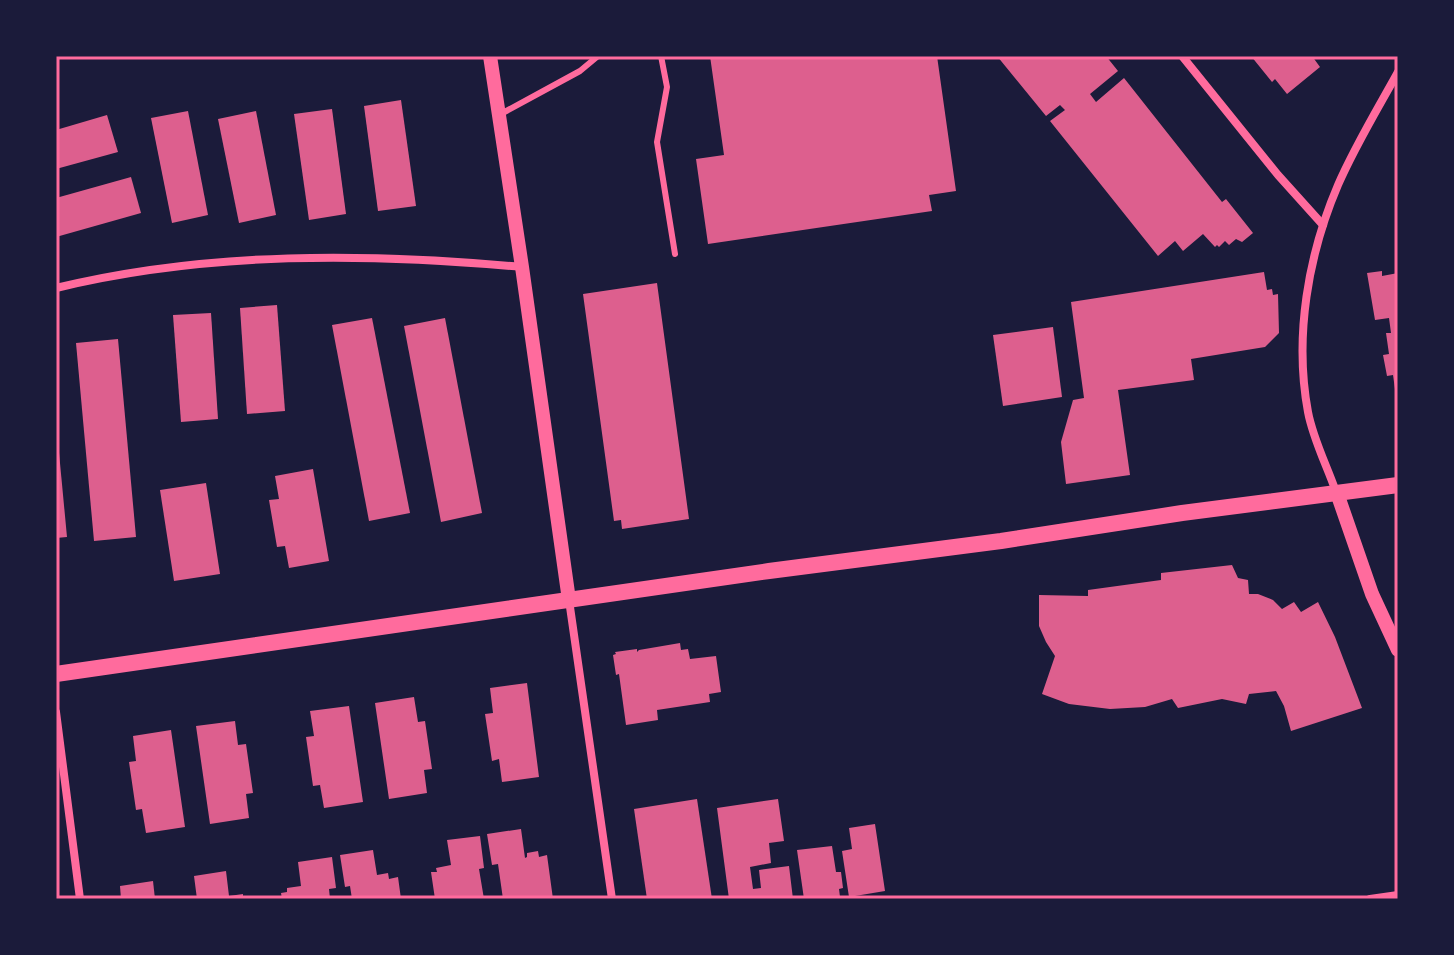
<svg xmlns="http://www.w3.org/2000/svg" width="1454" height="955" font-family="Rubik,sans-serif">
  <rect width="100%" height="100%" fill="#1b1b3a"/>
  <g fill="#dd5f8e">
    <polygon points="710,56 937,56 956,191 929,195 932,211 708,244 696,159 724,155"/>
    <polygon points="997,56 1106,56 1118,71 1090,94 1096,102 1124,78 1222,202 1226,199 1253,233 1242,242 1236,239 1229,245 1225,241 1219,247 1217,245 1215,247 1203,234 1183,251 1175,241 1158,256 1050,121 1065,110 1060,105 1046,116"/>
    <polygon points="1251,56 1312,56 1320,67 1287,94 1275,79 1272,82"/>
    <polygon points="401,100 416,206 378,211 364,106"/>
    <polygon points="332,109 346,214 309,220 294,114"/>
    <polygon points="188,111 208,215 172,223 151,118"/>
    <polygon points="256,111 276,215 239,223 218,119"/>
    <polygon points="107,115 118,152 56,169 56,130"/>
    <polygon points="131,177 141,213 56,237 56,198"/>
    <polygon points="1382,271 1382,276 1398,273 1398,388 1395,389 1393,375 1387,376 1383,355 1389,354 1386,333 1391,333 1389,318 1375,320 1367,273"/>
    <polygon points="1264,272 1267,290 1272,289 1273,295 1278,294 1279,333 1265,347 1191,359 1194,380 1118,390 1130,475 1066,484 1061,442 1073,400 1084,398 1071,302"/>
    <polygon points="657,283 689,519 622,529 621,520 614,521 583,294"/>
    <polygon points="277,305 285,411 247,414 240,308"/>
    <polygon points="211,313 218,419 181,422 173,315"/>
    <polygon points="372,318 410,513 369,521 332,325"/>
    <polygon points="445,318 482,513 441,522 404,326"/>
    <polygon points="1053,327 1062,397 1003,406 993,335"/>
    <polygon points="118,339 136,537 94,541 76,343"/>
    <polygon points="56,442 58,442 67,537 56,538"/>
    <polygon points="313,469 329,561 289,568 285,546 277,547 269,500 279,499 275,476"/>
    <polygon points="206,483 220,574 174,581 160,490"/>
    <polygon points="1232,565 1238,578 1248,580 1249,594 1258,594 1273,600 1282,609 1294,602 1301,612 1318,602 1335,637 1362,708 1291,731 1284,706 1276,691 1249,694 1246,704 1222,699 1178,708 1172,699 1145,707 1110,709 1069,704 1042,694 1055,656 1046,642 1039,626 1039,595 1088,596 1088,590 1161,580 1161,573"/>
    <polygon points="680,643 681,650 688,649 690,659 716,656 721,692 709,694 710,702 657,710 658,720 626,725 619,674 616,675 613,655 616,654 615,652 637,649 637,652 639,650"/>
    <polygon points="527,683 539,777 502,782 499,759 492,761 485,714 493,713 490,688"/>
    <polygon points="414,697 418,722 425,721 432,769 424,770 427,793 389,799 375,703"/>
    <polygon points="349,706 363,802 324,808 320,785 313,786 306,737 314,736 310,711"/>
    <polygon points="235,721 238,745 246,744 253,793 246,794 249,818 210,824 196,726"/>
    <polygon points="171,730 185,827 146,833 142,809 136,810 129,762 136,761 133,736"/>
    <polygon points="697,799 712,899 647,899 634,809"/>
    <polygon points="778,799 784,841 769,843 771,863 750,867 753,889 761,888 759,870 789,866 793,899 729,899 717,808"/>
    <polygon points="875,824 885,891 849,897 842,851 852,849 849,828"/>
    <polygon points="521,829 525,858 527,857 527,853 538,851 539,857 547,855 553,899 503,899 498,864 492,865 487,834"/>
    <polygon points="480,836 484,868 479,869 484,899 435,899 431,872 437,872 436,868 451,865 447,840"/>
    <polygon points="832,846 836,872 841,872 843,888 839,889 840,897 804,899 797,850"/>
    <polygon points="373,850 377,875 388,873 389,879 398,877 401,899 352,899 350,886 345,887 340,855"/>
    <polygon points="332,857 336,888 329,889 330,899 282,899 281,893 287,892 287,888 301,886 298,862"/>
    <polygon points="226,871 229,896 243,894 243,899 197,899 194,876"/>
    <polygon points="153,881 155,899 121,899 120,886"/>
  </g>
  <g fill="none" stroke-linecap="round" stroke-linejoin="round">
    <g stroke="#ff6b9d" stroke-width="6">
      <polyline points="661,56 667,87 657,142 675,254"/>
      <polyline points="499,115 580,71 598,56"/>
    </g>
    <g stroke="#ff6b9d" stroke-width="8">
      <polyline points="1182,56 1278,175 1323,225"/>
      <path d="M 56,288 C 208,251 368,253 522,267"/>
      <path d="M 1336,492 C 1327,466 1313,439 1308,412 C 1294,337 1308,255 1338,185 C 1355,146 1377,110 1398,72"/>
      <polyline points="569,600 612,899"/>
      <polyline points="56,712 80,899"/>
      <polyline points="1370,899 1398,895"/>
    </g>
    <g stroke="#ff6b9d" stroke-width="14">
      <polyline points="490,56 522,267 569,600"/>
      <polyline points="1337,493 1372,594 1398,650"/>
    </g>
    <polyline stroke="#ff6b9d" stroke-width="16" points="56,674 769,571 1001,541 1182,513 1398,485"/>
  </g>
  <rect width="1454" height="955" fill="none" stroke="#1b1b3a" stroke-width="116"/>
  <rect x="58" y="58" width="1338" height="839" fill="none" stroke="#ff6b9d" stroke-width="3"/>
</svg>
